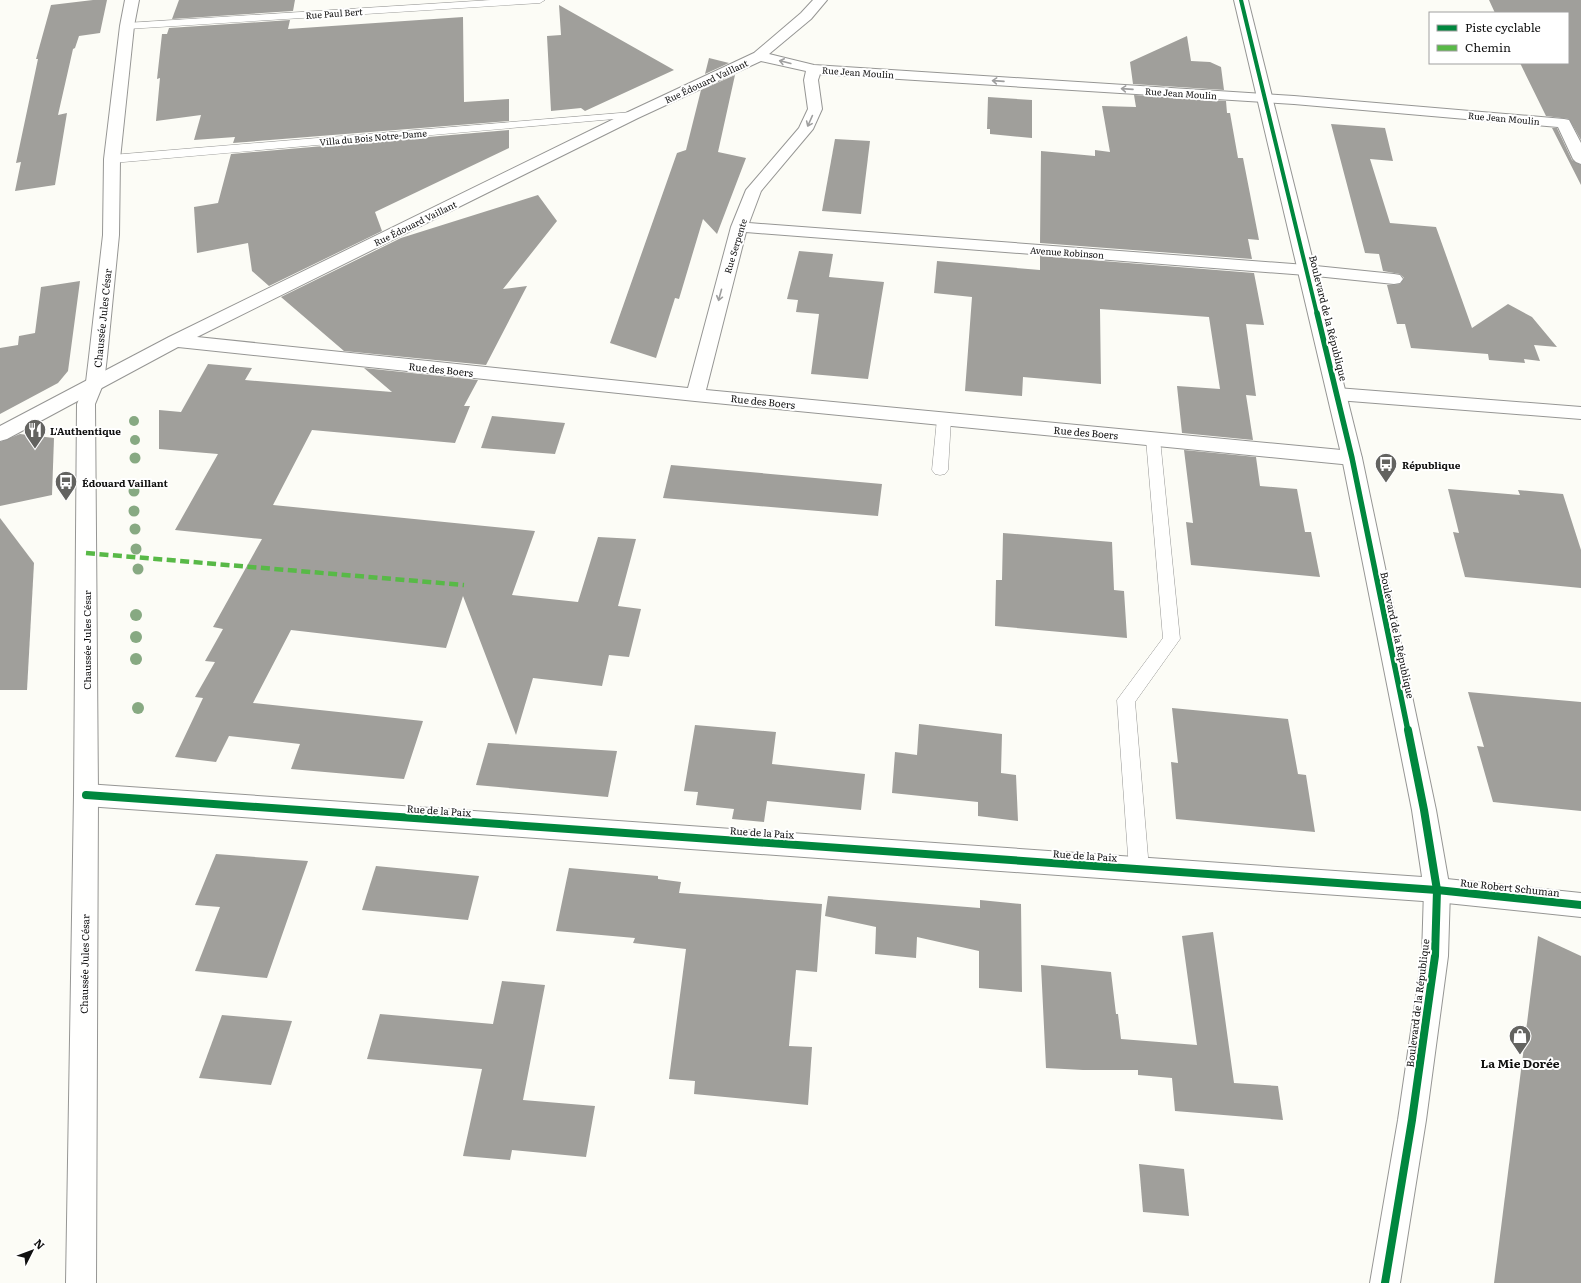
<svg xmlns="http://www.w3.org/2000/svg" width="1581" height="1283" font-family="Literata,serif">
  <rect width="100%" height="100%" fill="#fcfcf6"/>
  <g fill="#a09f9b">
    <polygon points="93,0 107,0 100,33 79,36 75,48 73,49 58,115 67,113 55,185 15,191 21,162 16,163 38,59 36,59 51,5"/>
    <polygon points="179,0 295,0 293,11 172,19"/>
    <polygon points="1489,0 1581,0 1581,140 1569,119 1546,116 1520,63 1568,63 1568,13 1495,13"/>
    <polygon points="559,5 674,70 585,111 581,108 551,111 547,36 561,35"/>
    <polygon points="463,17 464,102 509,99 509,121 233,143 235,137 194,140 201,115 156,121 160,78 157,79 162,34 167,34 169,28 290,20 288,29"/>
    <polygon points="1187,36 1191,61 1210,62 1221,67 1224,90 1133,84 1130,62"/>
    <polygon points="709,58 729,63 705,74"/>
    <polygon points="735,75 718,152 746,158 717,234 703,219 679,299 675,298 656,358 610,343 677,153 686,150 701,90"/>
    <polygon points="1134,95 1226,101 1227,113 1230,113 1238,158 1243,158 1259,240 1248,239 1252,259 1040,243 1041,151 1095,156 1095,150 1110,152 1102,106 1136,107"/>
    <polygon points="988,97 1032,100 1032,138 990,134 990,129 987,129"/>
    <polygon points="1331,124 1385,128 1393,161 1370,159 1390,223 1436,227 1472,328 1508,304 1532,317 1557,347 1534,345 1540,361 1524,359 1525,363 1489,360 1488,354 1411,348 1405,324 1397,324 1387,285 1400,284 1404,278 1400,274 1383,271 1379,254 1365,253"/>
    <polygon points="1552,128 1557,128 1572,160 1581,165 1581,185"/>
    <polygon points="509,130 509,148 375,212 382,231 269,286 252,271 248,243 197,253 194,207 218,203 231,154"/>
    <polygon points="835,139 870,141 861,214 822,211"/>
    <polygon points="538,195 557,221 503,289 527,286 486,365 344,351 281,297 401,238"/>
    <polygon points="799,251 833,254 829,277 884,282 868,379 811,374 819,314 796,312 798,300 787,299"/>
    <polygon points="1040,256 1254,273 1264,325 1246,324 1256,396 1246,395 1253,440 1182,433 1177,386 1220,389 1209,317 1100,309 1101,384 1023,377 1022,396 965,391 972,297 934,293 937,261 1040,270"/>
    <polygon points="80,281 68,371 58,383 0,414 0,348 18,345 19,336 35,333 41,287"/>
    <polygon points="208,364 252,368 245,380 392,392 364,368 478,380 464,406 470,406 455,443 312,430 273,505 535,531 512,595 578,602 598,537 636,539 618,606 641,609 629,657 609,655 602,686 533,678 516,735 463,596 446,648 291,630 253,703 423,721 404,779 291,769 300,744 229,736 216,762 175,757 203,698 195,697 215,662 205,661 223,629 213,627 262,539 175,530 218,454 159,449 159,410 181,412"/>
    <polygon points="492,416 565,423 555,454 481,448"/>
    <polygon points="20,434 54,438 52,495 0,506 0,442"/>
    <polygon points="1184,450 1256,457 1260,486 1297,489 1305,532 1311,532 1320,577 1191,565 1186,522 1193,523"/>
    <polygon points="671,465 882,484 878,516 663,498"/>
    <polygon points="1448,489 1520,495 1518,490 1563,494 1581,550 1581,588 1465,577 1453,532 1459,533"/>
    <polygon points="0,518 34,563 27,690 0,690"/>
    <polygon points="1003,533 1112,542 1114,590 1124,591 1127,638 995,626 996,580 1002,580"/>
    <polygon points="1468,692 1581,702 1581,811 1493,802 1477,746 1484,747"/>
    <polygon points="1172,708 1288,719 1298,774 1306,775 1315,832 1176,819 1171,762 1178,763"/>
    <polygon points="919,724 1002,734 1001,773 1016,775 1018,821 978,816 978,802 892,793 895,752 917,755"/>
    <polygon points="695,725 776,732 772,764 865,774 861,810 767,801 764,822 732,819 734,809 696,805 698,792 684,791"/>
    <polygon points="488,743 617,751 608,797 476,785"/>
    <polygon points="216,854 308,861 267,978 195,971 220,907 195,905"/>
    <polygon points="376,866 479,876 468,920 362,910"/>
    <polygon points="569,868 658,876 658,879 681,882 679,893 822,904 817,972 796,970 789,1046 812,1047 808,1105 694,1094 695,1081 669,1079 686,949 633,943 635,938 556,931"/>
    <polygon points="828,896 980,908 980,900 1021,904 1022,992 979,988 979,951 917,937 916,958 875,954 876,927 825,916"/>
    <polygon points="1213,932 1234,1083 1278,1086 1283,1120 1175,1111 1172,1078 1138,1075 1138,1070 1083,1070 1046,1068 1041,965 1111,972 1116,1014 1118,1014 1121,1039 1197,1045 1182,936"/>
    <polygon points="1538,936 1581,956 1581,1283 1494,1283"/>
    <polygon points="502,981 545,985 523,1100 595,1106 586,1157 512,1150 510,1160 463,1156 482,1069 367,1059 380,1014 493,1024"/>
    <polygon points="222,1015 292,1021 271,1085 199,1078"/>
    <polygon points="1139,1164 1184,1169 1189,1216 1143,1212"/>
  </g>
  <g fill="none" stroke-linecap="round" stroke-linejoin="round">
    <g stroke="#969694" stroke-width="1">
      <g id="service">
        <polygon points="491,0 545,0 540,3 127,29 122,26 127,23"/>
        <polygon points="633,112 637,113 639,115 637,117 112,163 108,162 106,159 108,156 112,155"/>
        <polygon points="944,414 949,415 951,419 948,470 945,474 940,475 935,474 932,470 937,419 939,415"/>
        <polygon points="1153,434 1158,435 1160,439 1180,639 1135,702 1149,869 1146,875 1139,878 1132,875 1129,869 1117,700 1163,638 1146,439 1148,435"/>
      </g>
    </g>
    <g stroke="#969694" stroke-width="2">
      <g id="minor">
        <path d="M 813,0 L 827,0 L 811,19 L 769,54 L 814,65 L 1294,96 L 1564,119 L 1569,120 L 1581,143 L 1581,164 L 1576,162 L 1573,159 L 1558,127 L 1294,104 L 820,74 L 818,80 L 822,109 L 813,129 L 761,191 L 749,223 L 1306,265 L 1394,274 L 1400,275 L 1403,279 L 1400,283 L 1394,284 L 1306,275 L 746,232 L 706,390 L 1352,451 L 1359,453 L 1362,458 L 1359,463 L 1352,465 L 695,401 L 178,347 L 7,439 L 0,441 L 0,426 L 169,337 L 628,112 L 754,53 L 801,13 ZM 761,61 L 806,71 L 804,80 L 808,109 L 799,128 L 746,190 L 731,227 L 688,388 L 197,337 L 638,118 Z"/>
        <polygon points="1337,388 1581,407 1581,419 1337,400 1330,398 1328,394 1330,390"/>
        <polygon points="86,784 1437,878 1581,893 1581,917 1437,902 86,806 77,802 74,795 77,788"/>
      </g>
    </g>
    <g stroke="#969694" stroke-width="2">
      <g id="tertiary">
        <polygon points="125,0 139,0 134,26 120,159 119,235 107,357 104,382 95,404 98,795 96,1283 66,1283 74,795 77,404 86,382 89,357 103,235 104,159 120,26"/>
        <polygon points="1234,0 1248,0 1362,458 1436,810 1450,890 1448,956 1426,1120 1400,1283 1370,1283 1398,1120 1422,956 1424,890 1412,810 1342,458"/>
      </g>
    </g>
    <use href="#service" fill="#fffffe" fill-rule="evenodd"/>
    <use href="#minor" fill="#fffffe" fill-rule="evenodd"/>
    <use href="#tertiary" fill="#fffffe" fill-rule="evenodd"/>
    <polyline stroke="#58b947" stroke-width="4.5" stroke-dasharray="9 4.5" stroke-linecap="butt" points="86,553 464,585"/>
    <g stroke="#fff" stroke-width="5.5">
      <polyline id="cycleway-far2" points="1241,0 1317,314"/>
    </g>
    <g stroke="#fff" stroke-width="8">
      <polyline id="cycleway-far1" points="1317,313 1352,458 1408,731"/>
    </g>
    <g stroke="#fff" stroke-width="10">
      <g id="cycleway">
        <polyline points="86,795 1437,890 1581,905"/>
        <polyline points="1385,1283 1412,1120 1435,956 1437,890 1424,810 1408,730"/>
      </g>
    </g>
    <use href="#cycleway-far2" stroke="#00873e" stroke-width="4"/>
    <use href="#cycleway-far1" stroke="#00873e" stroke-width="5.5"/>
    <use href="#cycleway" stroke="#00873e" stroke-width="8"/>
  </g>
  <g fill="#87a982">
    <circle cx="134" cy="421" r="5"/>
    <circle cx="135" cy="440" r="5"/>
    <circle cx="135" cy="458" r="5.5"/>
    <circle cx="134" cy="491" r="5.5"/>
    <circle cx="134" cy="511" r="5.5"/>
    <circle cx="135" cy="529" r="5.5"/>
    <circle cx="136" cy="549" r="5.5"/>
    <circle cx="138" cy="569" r="5.5"/>
    <circle cx="136" cy="615" r="6"/>
    <circle cx="136" cy="637" r="6"/>
    <circle cx="136" cy="659" r="6"/>
    <circle cx="138" cy="708" r="6"/>
  </g>
  <defs><path id="oneway-shaft" d="M-6 0H5M1.5-3L5.5 0L1.5 3" fill="none" stroke-width="1.6" stroke-linecap="round" stroke-linejoin="round"/></defs>
  <g stroke="#9f9f9f">
    <use href="#oneway-shaft" transform="translate(785 62) rotate(-166)"/>
    <use href="#oneway-shaft" transform="translate(998 81) rotate(-176)"/>
    <use href="#oneway-shaft" transform="translate(1127 89) rotate(-176)"/>
    <use href="#oneway-shaft" transform="translate(810 121) rotate(114)"/>
    <use href="#oneway-shaft" transform="translate(720 295) rotate(105)"/>
  </g>
  <defs>
    <g id="restaurant-pin" transform="scale(1.15)"><path d="M0 17L-7.5 6A9.5 9.5 0 1 1 7.5 6Z" fill="#636360" stroke="#fff"/><path d="M-5-6h1v4h1v-4h1v4h1v-4h1v5L-1.5 .5V6h-2V.5L-5-1ZM5-6V6H3V1.5H1.5Q1.5-4 5-6Z" fill="#fff"/></g>
    <g id="bus-pin" transform="scale(1.15)"><path d="M0 17L-7.5 6A9.5 9.5 0 1 1 7.5 6Z" fill="#636360" stroke="#fff"/><path d="M-5-6H5V4H4V6H2V4H-2V6H-4V4H-5ZM-3.5-4V0h7V-4ZM-3.5 1.2v1.5H-2V1.2ZM2 1.2v1.5H3.5V1.2Z" fill="#fff"/></g>
    <g id="shop-pin" transform="scale(1.15)"><path d="M0 17L-7.5 6A9.5 9.5 0 1 1 7.5 6Z" fill="#636360" stroke="#fff"/><path d="M-5-2.5h2.3a2.7 3.5 0 0 1 5.4 0H5L5.5 6h-11ZM-1.5-2.5h3a1.5 2.3 0 0 0-3 0Z" fill="#fff"/></g>
  </defs>
  <g fill-rule="evenodd">
    <use href="#restaurant-pin" x="35" y="430"/>
    <use href="#bus-pin" x="1386" y="464"/>
    <use href="#bus-pin" x="66" y="482"/>
    <use href="#shop-pin" x="1520" y="1036"/>
  </g>
  <g text-anchor="middle" dominant-baseline="central" stroke-width="4" stroke-linejoin="round" paint-order="stroke">
    <g font-size="9" fill="#101010" stroke="#fff">
      <text transform="translate(334 13) rotate(-4)">Rue Paul Bert</text>
      <text transform="translate(858 72) rotate(4)">Rue Jean Moulin</text>
      <text transform="translate(706 81) rotate(-25)">Rue Édouard Vaillant</text>
      <text transform="translate(1181 93) rotate(4)">Rue Jean Moulin</text>
      <text transform="translate(1504 118) rotate(5)">Rue Jean Moulin</text>
      <text transform="translate(373 137) rotate(-5)">Villa du Bois Notre-Dame</text>
      <text transform="translate(415 223) rotate(-26)">Rue Édouard Vaillant</text>
      <text transform="translate(735 246) rotate(-73)">Rue Serpente</text>
      <text transform="translate(1067 252) rotate(4)">Avenue Robinson</text>
    </g>
    <g font-size="10" fill="#101010" stroke="#fff">
      <text transform="translate(102 318) rotate(-84)">Chaussée Jules César</text>
      <text transform="translate(1329 318) rotate(76)">Boulevard de la République</text>
      <text transform="translate(441 369) rotate(6)">Rue des Boers</text>
      <text transform="translate(763 401) rotate(6)">Rue des Boers</text>
      <text transform="translate(1086 432) rotate(5)">Rue des Boers</text>
      <text transform="translate(1398 635) rotate(78)">Boulevard de la République</text>
      <text transform="translate(86 640) rotate(-90)">Chaussée Jules César</text>
      <text transform="translate(439 810) rotate(4)">Rue de la Paix</text>
      <text transform="translate(762 832) rotate(4)">Rue de la Paix</text>
      <text transform="translate(1085 855) rotate(4)">Rue de la Paix</text>
      <text transform="translate(1510 887) rotate(6)">Rue Robert Schuman</text>
      <text transform="translate(84 964) rotate(-89)">Chaussée Jules César</text>
      <text transform="translate(1417 1003) rotate(-83)">Boulevard de la République</text>
    </g>
    <g font-size="10" font-weight="bold" fill="#101010" stroke="#fff" text-anchor="start">
      <text x="50" y="430">L'Authentique</text>
      <text x="1402" y="464">République</text>
      <text x="82" y="482">Édouard Vaillant</text>
    </g>
    <g font-size="12" font-weight="bold" fill="#101010" stroke="#fff">
      <text x="1520" y="1063">La Mie Dorée</text>
    </g>
  </g>
  <rect x="1429" y="12" width="140" height="52" fill="#ffffff" stroke="#9f9f9f"/>
  <rect x="1437" y="25" width="20" height="6" fill="#00873e" stroke="#9f9f9f"/>
  <text x="1465" y="32" font-size="12" fill="#101010">Piste cyclable</text>
  <rect x="1437" y="45" width="20" height="6" fill="#58b947" stroke="#9f9f9f"/>
  <text x="1465" y="52" font-size="12" fill="#101010">Chemin</text>
  <g transform="translate(32 1251) rotate(48)" stroke="#ffffff" stroke-width="3" paint-order="stroke">
  <path d="M0-3L7 15L0 10L-7 15Z" fill="#101010"/>
  <text y="-6" font-size="11" font-weight="bold" text-anchor="middle" fill="#101010">N</text>
  </g>
</svg>
